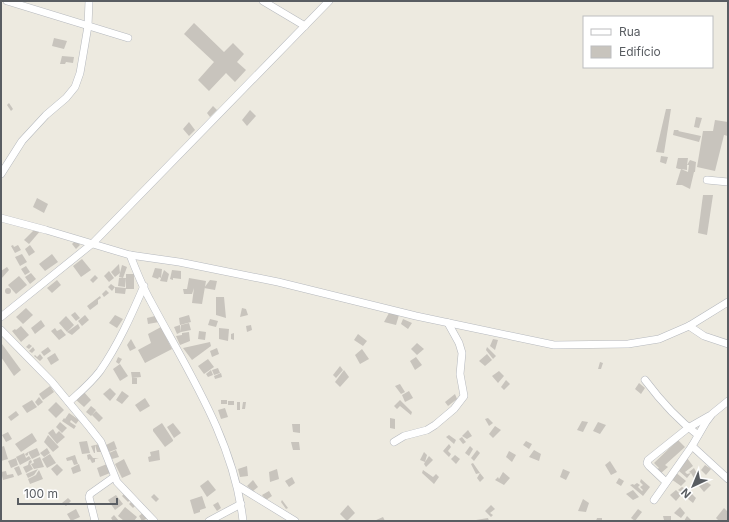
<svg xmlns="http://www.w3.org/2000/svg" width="729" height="522" font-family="Inter,sans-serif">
  <rect width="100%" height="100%" fill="#edeae0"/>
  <g fill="#c8c4bd">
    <polygon points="194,23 224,52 233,43 244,54 237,62 246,70 235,82 226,73 209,91 198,80 214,62 184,34"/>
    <polygon points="54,38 67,41 64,49 52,46"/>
    <polygon points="62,56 74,57 73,63 66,62 65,64 60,64"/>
    <polygon points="9,103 13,109 11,111 7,105"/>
    <polygon points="213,106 217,110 210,117 207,113"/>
    <polygon points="666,109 671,109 664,153 656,152"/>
    <polygon points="250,110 256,116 247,126 242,120"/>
    <polygon points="696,117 702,118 699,128 694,127"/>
    <polygon points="715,120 728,122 728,136 724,135 715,171 697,167 703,131 713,131"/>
    <polygon points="189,122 195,130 189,136 183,129"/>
    <polygon points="674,130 679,130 678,131 701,136 699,142 673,135"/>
    <polygon points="661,156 668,157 666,164 660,162"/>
    <polygon points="678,158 688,158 687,165 690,160 696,162 695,172 688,172 694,172 690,189 682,185 676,185 681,169 688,172 689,165 687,165 687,170 681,169 679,169 676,168"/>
    <polygon points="703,195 713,195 707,235 698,233"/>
    <polygon points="37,198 48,204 44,213 33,207"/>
    <polygon points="35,229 41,230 29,244 24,240"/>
    <polygon points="76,240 80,245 76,249 72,244"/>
    <polygon points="13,245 14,247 18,245 21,250 15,253 11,246"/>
    <polygon points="30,245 35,252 29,256 25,249"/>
    <polygon points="22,254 27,262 20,266 15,257"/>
    <polygon points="52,254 58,262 45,271 39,264"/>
    <polygon points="82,259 91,270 81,277 73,266"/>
    <polygon points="119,264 120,273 122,265 127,267 123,278 119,277 120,273 115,277 111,272"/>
    <polygon points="26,266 30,272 25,275 21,269"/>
    <polygon points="7,267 9,270 1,279 1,271"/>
    <polygon points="155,268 162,269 161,278 159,277 158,279 152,277"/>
    <polygon points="164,270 169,274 167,282 160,281"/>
    <polygon points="172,270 181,271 181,279 173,278 173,280 170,279"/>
    <polygon points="109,271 114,278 109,282 104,276"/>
    <polygon points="31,273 36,279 30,284 25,277"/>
    <rect x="126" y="274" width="8" height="15"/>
    <polygon points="95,275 98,278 93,283 90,280"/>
    <polygon points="19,276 27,285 16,294 8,285"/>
    <polygon points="119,278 126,278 125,287 118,286"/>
    <polygon points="189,278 206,281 202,304 192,303 194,288 192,294 184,294 183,289 187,289"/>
    <polygon points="57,280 61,285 52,293 47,288"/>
    <polygon points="210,280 217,281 215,290 204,288"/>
    <polygon points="111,284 115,287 112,291 108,287"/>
    <polygon points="115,287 126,288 125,294 115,293"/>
    <circle cx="8" cy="291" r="3"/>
    <polygon points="106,290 109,293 104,297 102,294"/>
    <polygon points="100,296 101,298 98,300 98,304 90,310 87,306"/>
    <polygon points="216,297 224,297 226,318 216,315"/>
    <polygon points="26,308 33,315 23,324 16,317"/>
    <polygon points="242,308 246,309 248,315 240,317"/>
    <polygon points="75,312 80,318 76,321 71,315"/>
    <polygon points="389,313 399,315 396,325 384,322"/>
    <polygon points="85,315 89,320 82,326 78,321"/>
    <polygon points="115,315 123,319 117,328 109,323"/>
    <polygon points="189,315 191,322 180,325 179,318"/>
    <polygon points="66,316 74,325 67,332 59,323"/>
    <polygon points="155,316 159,322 148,324 147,318"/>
    <polygon points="210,319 218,321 216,327 208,325"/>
    <polygon points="403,319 412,323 408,329 401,324"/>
    <polygon points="41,320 45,326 35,334 31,328"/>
    <polygon points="189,323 191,330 181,332 181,325"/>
    <polygon points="78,324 80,328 72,335 67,332"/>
    <polygon points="180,325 181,332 177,334 174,327"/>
    <polygon points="251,325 252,330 247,332 246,326"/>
    <polygon points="21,326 29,335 21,342 12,331 15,329 16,330"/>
    <polygon points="161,327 172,349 145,363 138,350 151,343 148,334"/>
    <polygon points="55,328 57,331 61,329 66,335 59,340 51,331"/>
    <polygon points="219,328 229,329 228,341 219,339"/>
    <polygon points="199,331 206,332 205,340 198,339"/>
    <polygon points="189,332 190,341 180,345 176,336 182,335 182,333"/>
    <polygon points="234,333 234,340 231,339 231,334"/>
    <polygon points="358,334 367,341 363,346 354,340"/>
    <polygon points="131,339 136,348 130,351 127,345"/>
    <polygon points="493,339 498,340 495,350 490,346"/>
    <polygon points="210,342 211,346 192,360 183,348"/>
    <polygon points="417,343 424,349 417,355 411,349"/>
    <polygon points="2,344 21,370 14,376 1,357 1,345"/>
    <polygon points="29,344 32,346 29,349 26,347"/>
    <polygon points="33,347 35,350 32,353 29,351"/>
    <polygon points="48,347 51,351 44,356 41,352"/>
    <polygon points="487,347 496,356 493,359 486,350"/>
    <polygon points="217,348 219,354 212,357 210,351"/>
    <polygon points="362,349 369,359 360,364 355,355"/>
    <polygon points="55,353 59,360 51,365 47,358"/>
    <polygon points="40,354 43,358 40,361 34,356 35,355 37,357"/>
    <polygon points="487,354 492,360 485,366 479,361"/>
    <polygon points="118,357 122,359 119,364 116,362"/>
    <polygon points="416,357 422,365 415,370 410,361"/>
    <polygon points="208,359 214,367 204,374 198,366"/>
    <polygon points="600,362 603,363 601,369 598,369"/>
    <polygon points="120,364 128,376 120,381 113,369"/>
    <polygon points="340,366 343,370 336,378 333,375"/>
    <polygon points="218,368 220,373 214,375 212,370"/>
    <polygon points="211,370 213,375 208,377 206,374"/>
    <polygon points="344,370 349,377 340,387 335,382"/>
    <polygon points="499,371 504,376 498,383 492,376"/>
    <polygon points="131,372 140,372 141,377 132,378"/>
    <polygon points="221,373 222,377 215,379 214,376"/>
    <rect x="132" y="378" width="5" height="6"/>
    <polygon points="506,380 510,384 504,390 501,387"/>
    <polygon points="639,383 645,388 641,394 635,389"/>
    <polygon points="400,384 405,392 401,394 395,386"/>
    <polygon points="50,386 54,392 43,400 39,394"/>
    <polygon points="110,388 116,394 110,401 103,394"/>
    <polygon points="83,391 91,400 84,407 75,399"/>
    <polygon points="122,391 129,396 122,404 116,400"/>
    <polygon points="409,391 413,398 405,402 402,395"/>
    <polygon points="455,394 457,399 448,406 445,402"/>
    <polygon points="39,397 43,402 38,406 35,402"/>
    <polygon points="145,398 150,406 140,412 135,405"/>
    <polygon points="32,400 37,407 27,413 22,406"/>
    <rect x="221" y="400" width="6" height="4"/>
    <polygon points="400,400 412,412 411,415 400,406 397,409 394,406"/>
    <rect x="228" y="401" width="6" height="4"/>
    <polygon points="56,402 64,410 56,418 48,410"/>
    <rect x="237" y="402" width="3" height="8"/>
    <polygon points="243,402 246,402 245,409 242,409"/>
    <polygon points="91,406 96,410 92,415 96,411 103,418 99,422 92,415 91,416 86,412"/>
    <polygon points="225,408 228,417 221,419 218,410"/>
    <polygon points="16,411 19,415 11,421 8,417"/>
    <polygon points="69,413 79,420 76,424 71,420 70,422 76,426 74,429 62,421 64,418 65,419"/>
    <polygon points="390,418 395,419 395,429 390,428"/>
    <polygon points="488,418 493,423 489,426 485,419"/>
    <polygon points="582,421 588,422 583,432 577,430"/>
    <polygon points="60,422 67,428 62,433 56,427"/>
    <polygon points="598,422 606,425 600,434 593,431"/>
    <polygon points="162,423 173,440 173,441 165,447 153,431 153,429"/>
    <polygon points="173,423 181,433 174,438 167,427"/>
    <polygon points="292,424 300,424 300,433 293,432"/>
    <polygon points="495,426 501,430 493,438 489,434"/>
    <polygon points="53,429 56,434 59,431 65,437 57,444 48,433"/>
    <polygon points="468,430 472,436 467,439 462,436"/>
    <polygon points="8,432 12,439 6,442 2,435"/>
    <polygon points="32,433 37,441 21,452 15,444"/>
    <polygon points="48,435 59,447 53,452 44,442"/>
    <polygon points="449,435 456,440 454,444 446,437"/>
    <polygon points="462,437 466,442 463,444 459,439"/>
    <polygon points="678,440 685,447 665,465 668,467 661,473 656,470 659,468 654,463"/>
    <polygon points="87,441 90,453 82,454 79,442"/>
    <polygon points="114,441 117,449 109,452 106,445"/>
    <polygon points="526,441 532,444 529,449 523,445"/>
    <polygon points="291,442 299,442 300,450 293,450"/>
    <polygon points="100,444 102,452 97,452 95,445"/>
    <polygon points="449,444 451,447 448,451 451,454 449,457 443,451"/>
    <polygon points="95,445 95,453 94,453 91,446"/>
    <polygon points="4,446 8,459 1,461 1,447"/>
    <polygon points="470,446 473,449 469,456 465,453"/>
    <polygon points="37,448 40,455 32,459 28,452 28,455 26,456 25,454 28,452"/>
    <polygon points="47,448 50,453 44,457 40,453"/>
    <polygon points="116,450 119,457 112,459 109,453"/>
    <polygon points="159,450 160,460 149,462 148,457 151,456 150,452"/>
    <polygon points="477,450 480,453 474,461 471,458"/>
    <polygon points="534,450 541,454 539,461 529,457"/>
    <polygon points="509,451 516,455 512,462 506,457"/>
    <polygon points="424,452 427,455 425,462 429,456 433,460 426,467 424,464 425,462 420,460"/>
    <polygon points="24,453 26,458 29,456 31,459 20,465 16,457"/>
    <polygon points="50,454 56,463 47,468 42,459"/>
    <polygon points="90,454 93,458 99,458 95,459 95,462 92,463 90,459 88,460 87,455"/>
    <polygon points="75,455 78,464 74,465 72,460 67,461 66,458"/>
    <polygon points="455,455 460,459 456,464 451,459"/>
    <polygon points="40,457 44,467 34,469 31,464 34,463 33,460"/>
    <polygon points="16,458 18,465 11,468 8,461"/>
    <polygon points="687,458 693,466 685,472 687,474 691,473 689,472 694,468 701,481 695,486 693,484 695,480 691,473 687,478 679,471"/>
    <polygon points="124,459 131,474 122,478 115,464"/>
    <polygon points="31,460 32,462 30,464 33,469 26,473 23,467 28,465 29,461"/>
    <polygon points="610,461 617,472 611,475 605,465"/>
    <polygon points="473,463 480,473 484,478 480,482 477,478 480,473 476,474 471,464"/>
    <polygon points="57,464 63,470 57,476 51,469"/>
    <polygon points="79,464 81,471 73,474 71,468"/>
    <polygon points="107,464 110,473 100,477 97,468"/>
    <polygon points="705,465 711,469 706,475 701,470"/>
    <polygon points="19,466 22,474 18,476 14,468"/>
    <polygon points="247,466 248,476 240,477 238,469"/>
    <polygon points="38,469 34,475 28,478 26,474"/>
    <polygon points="277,469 279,479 270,482 269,472"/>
    <polygon points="563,469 570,472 566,480 560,477"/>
    <polygon points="39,470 43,479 30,484 28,479 36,475 37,473"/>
    <polygon points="423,470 433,477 436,474 439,477 434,484 422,473"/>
    <polygon points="6,471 7,475 13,474 14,477 3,480 1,472"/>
    <polygon points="674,471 686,481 681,486 671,479"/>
    <polygon points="503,472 510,478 504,485 495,480 498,477 499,479"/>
    <polygon points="292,477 295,483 289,487 285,481"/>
    <polygon points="619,478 624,481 621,486 616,483"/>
    <polygon points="641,479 650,487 643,496 630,485 633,484 634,485 637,483 640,485 638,487 642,491 643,490 640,487 643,485 640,482"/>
    <polygon points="208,480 216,490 207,497 200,486"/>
    <polygon points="253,480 258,487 253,491 247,486"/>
    <polygon points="705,481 711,485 704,492 699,486"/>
    <polygon points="682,487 689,491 686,495 678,490"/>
    <polygon points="633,490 639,497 633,500 626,494"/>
    <polygon points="676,490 681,495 676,501 670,495"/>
    <polygon points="269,491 272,496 266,500 262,495"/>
    <polygon points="125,493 131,499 128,502 122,496"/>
    <polygon points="691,493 696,498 693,503 688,499"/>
    <polygon points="154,494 159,499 156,502 151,497"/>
    <polygon points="116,495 123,504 115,510 108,500"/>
    <polygon points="202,496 206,508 200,510 200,512 194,514 190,500"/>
    <polygon points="68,498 71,501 66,506 62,503"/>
    <polygon points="583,499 589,503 586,512 578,511"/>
    <polygon points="133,500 137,504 133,508 129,504"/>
    <polygon points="282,500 288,508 286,509 281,502"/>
    <polygon points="218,502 221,508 217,511 213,505"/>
    <polygon points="348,505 355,513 347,521 340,514"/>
    <polygon points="491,505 495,509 490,513 493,515 491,517 485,511"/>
    <polygon points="125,507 137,517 134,521 124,521 118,516"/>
    <polygon points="680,507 685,513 681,518 674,513"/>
    <polygon points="724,508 728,512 728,521 719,521 716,518"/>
    <polygon points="76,509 80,517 71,521 67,514"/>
    <polygon points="638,509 642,512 635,521 631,518"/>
    <polygon points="144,512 148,518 142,521 139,516"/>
    <polygon points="114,515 119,521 113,521 111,518"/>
    <polygon points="663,516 671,516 671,521 664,520"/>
    <polygon points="687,516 692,521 684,521"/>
    <polygon points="383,517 385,521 374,521"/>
    <polygon points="488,518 489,521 476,521 476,520"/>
    <polygon points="597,518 602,518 602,521 596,521"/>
  </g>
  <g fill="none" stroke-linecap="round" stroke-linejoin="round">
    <g stroke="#b6b9be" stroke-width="8">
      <g id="minor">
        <polyline points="7,1 128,38"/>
        <polyline points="263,1 305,26"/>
        <polyline points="1,174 22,141 46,115 66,98 75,87 80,73 88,26 89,1"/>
        <polyline points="707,180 728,182"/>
        <polyline points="1,218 46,230 130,255 179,262 278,282 416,316 554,345 628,344 659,339 689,326 728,302"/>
        <path d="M 130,255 C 136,270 142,286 150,300 C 187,370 234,440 243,521"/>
        <polyline points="1,317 93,243 329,1"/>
        <polyline points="689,326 704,336 728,344"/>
        <polyline points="1,330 52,382 90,428 101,442 117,482 154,521"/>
        <path d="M 645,380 C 660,400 678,420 698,435"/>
        <path d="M 69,402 C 80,392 91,383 100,371 C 118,345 131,316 144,286"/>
        <polyline points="394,442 404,436 427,430 435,425 454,409 464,396 460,374 462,353 459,343 448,323"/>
        <polyline points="692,446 728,479"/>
        <polyline points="666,482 649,466 647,463 648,460 688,428 709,416"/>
        <polyline points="238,486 295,521"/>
        <polyline points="654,500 692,446 706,422 712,414 728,401"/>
        <polyline points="95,521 89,497 90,494 114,477"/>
        <polyline points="209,521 241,504"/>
      </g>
    </g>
    <use href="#minor" stroke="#fff" stroke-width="7"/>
  </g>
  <rect width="729" height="522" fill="none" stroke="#595d62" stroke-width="4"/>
  <rect x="583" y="16" width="130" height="52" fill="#ffffff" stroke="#bdbec0"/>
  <rect x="591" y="29" width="20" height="6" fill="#ffffff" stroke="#bdbec0"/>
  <text x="619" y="36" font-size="12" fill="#595d62">Rua</text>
  <rect x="591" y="46" width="20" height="12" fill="#c8c4bd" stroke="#bdbec0"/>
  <text x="619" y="56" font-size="12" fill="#595d62">Edifício</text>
  <g transform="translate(693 486) rotate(224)" stroke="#ffffff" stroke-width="3" paint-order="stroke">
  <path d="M0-3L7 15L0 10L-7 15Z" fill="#595d62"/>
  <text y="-6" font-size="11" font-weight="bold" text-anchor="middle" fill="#595d62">N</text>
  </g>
  <path d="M18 498v6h99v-6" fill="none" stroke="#595d62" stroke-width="2"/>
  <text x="24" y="498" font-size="12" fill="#595d62" stroke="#ffffff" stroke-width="3" paint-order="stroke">100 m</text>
</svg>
